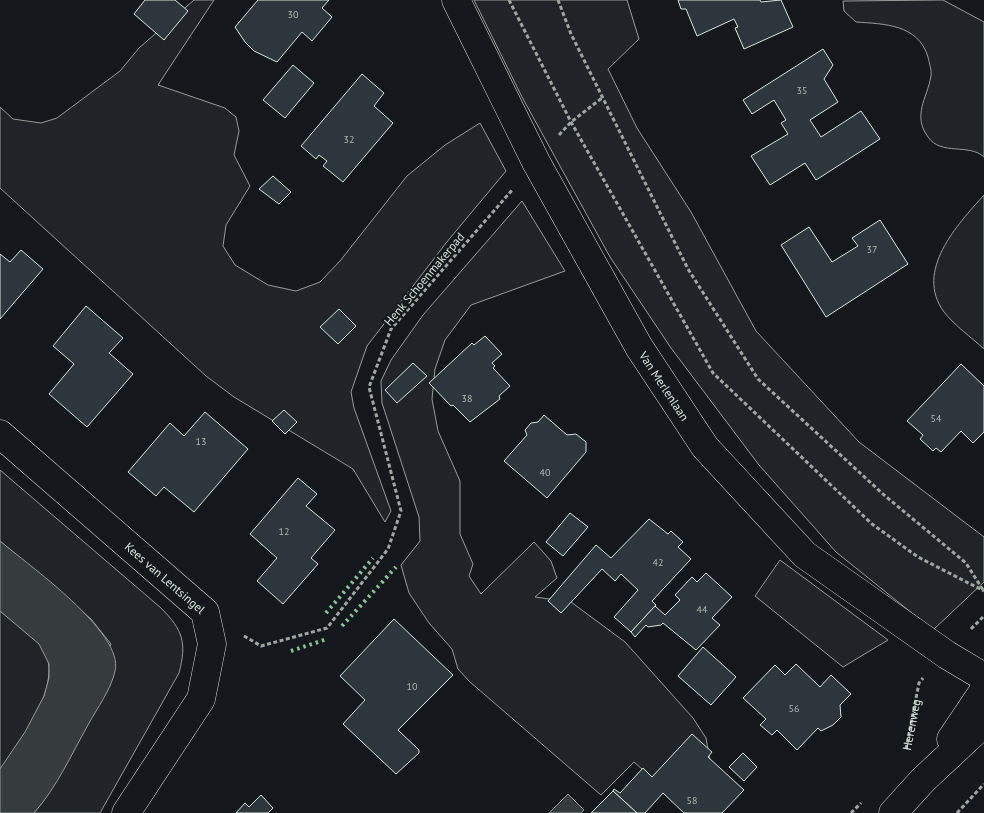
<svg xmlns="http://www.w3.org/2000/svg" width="984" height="813" font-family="'PT Sans',sans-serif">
  <rect width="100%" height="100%" fill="#14181c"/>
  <g fill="#202428" stroke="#939e99">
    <polygon points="194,0 214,0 158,85 225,108 236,117 239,131 234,155 250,186 226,225 223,246 235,265 268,285 296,291 320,282 340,261 407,176 445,145 480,123 506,171 446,243 367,346 351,392 354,408 391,511 385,522 353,469 234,397 206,376 0,188 0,107 13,119 41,123 57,118 120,71 139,48"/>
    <polygon points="474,0 627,0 639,39 608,69 637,128 691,212 756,331 859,442 984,537 984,582 933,630 836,552 759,465 671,348 610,257 522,97"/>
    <path d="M 943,0 L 984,22 L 984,157 C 969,143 941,156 928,137 C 912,115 927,99 931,76 C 932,70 929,63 928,57 C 918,24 884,24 856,22 L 844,11 L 843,1 Z"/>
    <path d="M 984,195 L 984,349 C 971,337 955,326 944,312 C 914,271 957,225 984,195 Z"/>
    <polygon points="522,201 565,271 471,305 445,340 435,369 432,399 438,431 460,481 460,534 473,564 469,576 481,594 534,542 551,561 557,578 535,597 571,602 625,642 693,718 706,738 710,761 673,797 634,762 601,795 470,682 458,669 452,649 429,623 409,593 401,565 420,541 419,517 382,403 381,381 391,360 423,315"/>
    <path d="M 0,470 L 161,608 C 183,630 187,643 179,673 L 100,813 L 34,813 L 42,803 L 111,644 L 91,619 L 0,541 Z"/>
    <polygon points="780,560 888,640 843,667 755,596"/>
    <path d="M 0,611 C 14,623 36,636 45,652 C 62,686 20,743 0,769 Z"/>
  </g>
  <g fill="#363b3e" stroke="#939e99">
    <path d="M 0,541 C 27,564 125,633 115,671 C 111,690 97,708 88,725 C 71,755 57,787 34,813 L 0,813 L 0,769 L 25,732 L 44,696 L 49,678 L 49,664 L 39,644 L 0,611 Z"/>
    <polygon points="568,794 584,810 581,813 549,813"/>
  </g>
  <g fill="#2c363c" stroke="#d8e6dc">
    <polygon points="145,0 175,0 188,11 164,40 134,14"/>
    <polygon points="258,0 329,0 322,8 332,17 312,41 302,32 277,62 254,51 245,42 235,27"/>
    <polygon points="678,0 760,0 761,2 781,0 793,27 744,49 735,28 738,27 734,19 697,36 686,9 681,9"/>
    <polygon points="823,49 833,65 824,79 838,102 810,120 821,137 861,111 880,139 816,180 805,163 770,185 751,156 788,134 781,123 786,120 774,100 752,114 743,100"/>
    <polygon points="293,65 314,83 285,118 263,100"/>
    <polygon points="362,74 384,93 374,106 393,123 343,182 323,166 327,161 319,155 316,159 301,146"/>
    <polygon points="273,176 291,192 279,204 259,189"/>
    <polygon points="880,220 908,264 826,317 781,245 809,227 832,262 858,246 852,238"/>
    <polygon points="21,250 43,269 0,319 0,254 10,262"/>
    <polygon points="86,306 123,338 109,353 133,374 87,427 49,394 74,364 53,346"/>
    <polygon points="339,309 356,326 338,344 320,327"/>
    <polygon points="485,336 502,354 492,363 495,366 493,368 510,386 499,396 500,399 470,422 453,405 451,406 429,383 472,343 474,345"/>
    <polygon points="413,363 427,376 397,403 385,390"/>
    <polygon points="961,364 984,386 984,432 973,443 961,431 941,452 936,448 933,451 920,439 923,435 907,421"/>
    <polygon points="284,410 297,422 285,434 272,421"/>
    <polygon points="205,412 248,449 194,512 164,487 156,496 128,472 170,423 184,436"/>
    <polygon points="544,415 567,435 576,434 586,442 586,452 547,498 504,461 527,435 525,430 531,423 538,422"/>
    <polygon points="298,478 317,494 306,506 335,530 311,558 318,564 283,604 257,581 277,558 250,534"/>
    <polygon points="570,513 588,527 563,556 546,542"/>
    <polygon points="649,519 668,534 671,531 683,542 678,547 691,559 652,601 656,605 631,632 614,617 638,590 621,574 615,581 602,569 561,613 548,601 596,545 611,558"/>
    <polygon points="706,573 732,597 712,618 720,625 696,650 663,623 661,625 648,627 646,625 635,637 631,632 655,606 665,615 680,600 675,595 692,577 697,582"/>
    <polygon points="394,619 453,675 398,730 419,750 419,753 396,774 343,724 365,700 340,676"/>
    <polygon points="703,647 736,677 711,705 678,676"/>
    <polygon points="796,664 820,687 831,675 851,694 840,705 841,717 833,725 821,731 818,728 797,750 777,730 772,735 760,725 766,719 743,698 775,665 785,675"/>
    <polygon points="692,734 712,752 708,757 744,790 722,813 684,813 663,793 645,813 637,813 613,791 614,789 620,793 643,768 652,777"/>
    <polygon points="743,753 757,767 744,781 729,767"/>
    <polygon points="613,791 637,813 591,813"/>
    <polygon points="261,795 273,808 268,813 236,813 245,803 249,807"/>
  </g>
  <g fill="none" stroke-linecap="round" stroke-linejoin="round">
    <g stroke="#d8e6dc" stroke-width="29">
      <g id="minor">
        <path id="s2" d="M 0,434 L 205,612 L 212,644 L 201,699 L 126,813"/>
      </g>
    </g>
    <g stroke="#d8e6dc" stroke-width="29">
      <g id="secondary">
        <path id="s3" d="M 456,0 L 536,162 L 639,347 L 705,447 L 805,555 L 947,655 L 984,677"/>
      </g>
    </g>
    <g stroke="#d8e6dc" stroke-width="29">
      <g id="primary">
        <polyline points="951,739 984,690"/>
        <polyline points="893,813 923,780 984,723"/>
      </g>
    </g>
    <g stroke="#9da8a2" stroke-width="3" stroke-dasharray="4 2.5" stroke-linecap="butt">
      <polyline points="509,0 571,122 713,373 872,524 918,557 984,591"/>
      <polyline points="558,0 571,34 688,269 758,379 884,495 966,563 983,590"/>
      <polyline points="559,135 571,122 602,98"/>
      <polyline points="971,629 984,616"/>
      <polyline points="244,636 261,646 327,628 388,549 401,511 369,387 391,329 513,189"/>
      <path id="s1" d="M 906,749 L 919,683 L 923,678"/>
      <polyline points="851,813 861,803"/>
      <polyline points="957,813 984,784"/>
    </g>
    <use href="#minor" stroke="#14181c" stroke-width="28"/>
    <use href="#secondary" stroke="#14181c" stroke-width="28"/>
    <use href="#primary" stroke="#14181c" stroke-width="28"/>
    <g stroke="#8ac095" stroke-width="4" stroke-dasharray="2.5 4" stroke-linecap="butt">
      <polyline points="326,613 373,558"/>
      <polyline points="342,626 396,567"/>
      <polyline points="291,651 327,639"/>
    </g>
  </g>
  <g text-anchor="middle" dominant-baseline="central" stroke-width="4" stroke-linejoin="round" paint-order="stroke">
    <g font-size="10" fill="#adbab4">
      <text x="293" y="14">30</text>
      <text x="802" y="90">35</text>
      <text x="349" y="139">32</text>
      <text x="872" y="249">37</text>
      <text x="467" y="398">38</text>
      <text x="936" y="418">54</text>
      <text x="201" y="441">13</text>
      <text x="545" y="472">40</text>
      <text x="284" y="531">12</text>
      <text x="658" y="562">42</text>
      <text x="702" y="609">44</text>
      <text x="412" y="686">10</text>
      <text x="794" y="708">56</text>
      <text x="692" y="800">58</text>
    </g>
    <g font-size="12" fill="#d8e6dc" stroke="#14181c">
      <text transform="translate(424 279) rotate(-50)">Henk Schoenmakerpad</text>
      <text stroke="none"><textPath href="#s3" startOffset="439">Van Merlenlaan</textPath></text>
      <text stroke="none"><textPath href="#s2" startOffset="219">Kees van Lentsingel</textPath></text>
      <text stroke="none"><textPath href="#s1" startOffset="25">Herenweg</textPath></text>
    </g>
  </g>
</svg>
